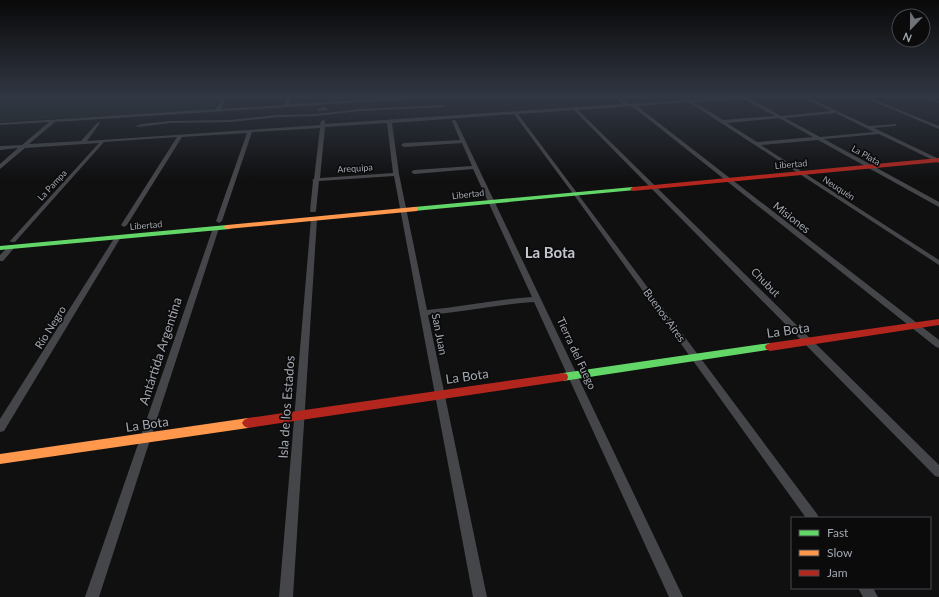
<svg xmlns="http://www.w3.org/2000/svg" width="939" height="597" font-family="Lato,sans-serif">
  <rect width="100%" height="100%" fill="#101011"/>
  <polygon fill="#1a201b" points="0,96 221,96 215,108 212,109 0,122"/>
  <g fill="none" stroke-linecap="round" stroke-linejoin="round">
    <g fill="#444649" fill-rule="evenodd">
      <path d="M 223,96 L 227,96 L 221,109 L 285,105 L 287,96 L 291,96 L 289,104 L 430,96 L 444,96 L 442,97 L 55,122 L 29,144 L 81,141 L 98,122 L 100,123 L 87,141 L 320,125 L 321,121 L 323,120 L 325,121 L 325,124 L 623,104 L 614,96 L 618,96 L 628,104 L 744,96 L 765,96 L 763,97 L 749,98 L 781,116 L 831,111 L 801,96 L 805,96 L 869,126 L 896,124 L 896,126 L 894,126 L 874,128 L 939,159 L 939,163 L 879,134 L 824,139 L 939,202 L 939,207 L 818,140 L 761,145 L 939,260 L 939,265 L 689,102 L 637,106 L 939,340 L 939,348 L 936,347 L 632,106 L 578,110 L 939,465 L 939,477 L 935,476 L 574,110 L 518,114 L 817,514 L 819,518 L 806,518 L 574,195 L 514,114 L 392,123 L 399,174 L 427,310 C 462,307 497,299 532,297 L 473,169 L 414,174 L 411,172 L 414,170 L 472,166 L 462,143 L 404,147 L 401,145 L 404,143 L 460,140 L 452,121 L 454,120 L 456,121 L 683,597 L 669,597 L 534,302 C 499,304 464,312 428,315 L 487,597 L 473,597 L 394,176 L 319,181 L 316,211 L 315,212 L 311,212 L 310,211 L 313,181 L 312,180 L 314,179 L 320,128 L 252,132 L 222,221 L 219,223 L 216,221 L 247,133 L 182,137 L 127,225 L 124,227 L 121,225 L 177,137 L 104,142 L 15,242 L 11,242 L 10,241 L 99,143 L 25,148 L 0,169 L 0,164 L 18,148 L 0,150 L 0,146 L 22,145 L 49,122 L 0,125 L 0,123 L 216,109 ZM 744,99 L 775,116 L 723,120 L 694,102 ZM 836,113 L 874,132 L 820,137 L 785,118 ZM 779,118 L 813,137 L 757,142 L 727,123 ZM 387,123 L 393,173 L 320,178 L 325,127 Z"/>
      <polygon points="861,96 865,96 939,126 939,129"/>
      <polygon points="920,96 925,96 939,101 939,103"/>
      <polygon points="443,105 445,105 445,107 360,111 316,116 278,117 230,122 170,123 138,127 136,126 142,124 170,121 230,120 278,115 316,114 360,109"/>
      <polygon points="323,107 327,108 327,110 319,111 317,110"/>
      <polygon points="314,217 317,219 293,597 279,597 311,219"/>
      <polygon points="216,226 219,228 99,597 85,597 213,228"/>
      <polygon points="118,235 121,237 4,431 0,432 0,419 115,237"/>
      <polygon points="11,245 15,247 3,261 0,261 0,255 9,246"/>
      <polygon points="858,588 873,588 878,597 863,597"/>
    </g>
    <g fill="#63d668" fill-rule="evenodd">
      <polygon points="633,187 636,189 635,190 414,211 410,209 414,207"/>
      <polygon points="227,225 231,227 230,229 0,250 0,246"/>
      <polygon points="770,343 774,345 775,347 774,349 563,381 559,380 558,377 559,374 563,373"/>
    </g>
    <g fill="#ff974d" fill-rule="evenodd">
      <polygon points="414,207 417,207 417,211 227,229 223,227 227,225"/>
      <polygon points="248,418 252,420 254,423 252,426 248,428 0,464 0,454"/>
    </g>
    <g fill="#b3261e" fill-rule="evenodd">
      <polygon points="939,158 939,162 633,191 630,189 633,187"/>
      <polygon points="939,319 939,325 770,351 766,349 765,347 766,345 770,343"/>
      <polygon points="563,373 567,374 568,377 567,380 563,381 248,428 244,426 242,423 244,420 248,418"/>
    </g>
  </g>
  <linearGradient id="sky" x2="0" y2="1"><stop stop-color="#090909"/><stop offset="0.54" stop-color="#313743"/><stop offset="1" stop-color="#313743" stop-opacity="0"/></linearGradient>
  <rect width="939" height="179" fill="url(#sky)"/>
  <g text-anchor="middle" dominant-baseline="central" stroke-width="3.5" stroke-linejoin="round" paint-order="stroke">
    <g font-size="9" fill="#a2a7b0" stroke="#0b0b0c">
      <text transform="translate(866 155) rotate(29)">La Plata</text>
      <text transform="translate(791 164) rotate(-5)">Libertad</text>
      <text transform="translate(355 168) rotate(-4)">Arequipa</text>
      <text transform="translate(52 185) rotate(-47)">La Pampa</text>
      <text transform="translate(839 188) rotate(33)">Neuquén</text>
      <text transform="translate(468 194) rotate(-6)">Libertad</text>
      <text transform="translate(146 225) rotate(-5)">Libertad</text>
    </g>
    <g font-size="11" fill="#a2a7b0" stroke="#0b0b0c">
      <text transform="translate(792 217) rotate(38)">Misiones</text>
      <text transform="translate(766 282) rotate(45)">Chubut</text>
      <text transform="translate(665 315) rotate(54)">Buenos Aires</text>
      <text transform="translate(50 327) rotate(-58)">Río Negro</text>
      <text transform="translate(440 334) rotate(79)">San Juan</text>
      <text transform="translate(577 353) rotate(65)">Tierra del Fuego</text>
    </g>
    <g font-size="13" fill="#a2a7b0" stroke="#0b0b0c">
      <text transform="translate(788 330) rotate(-8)">La Bota</text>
      <text transform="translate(160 351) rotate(-72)">Antártida Argentina</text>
      <text transform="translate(467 376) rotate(-8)">La Bota</text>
      <text transform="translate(286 407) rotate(-86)">Isla de los Estados</text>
      <text transform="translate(147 424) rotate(-8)">La Bota</text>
    </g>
    <g font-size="15" font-weight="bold" fill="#c3c6cd" stroke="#0b0b0c">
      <text x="550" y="252">La Bota</text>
    </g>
  </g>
  <rect x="791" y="517" width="140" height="72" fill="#0b0b0c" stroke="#47494e"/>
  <rect x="799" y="530" width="20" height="6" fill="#63d668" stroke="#47494e"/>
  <text x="827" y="537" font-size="12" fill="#a2a7b0">Fast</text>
  <rect x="799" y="550" width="20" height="6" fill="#ff974d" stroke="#47494e"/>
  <text x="827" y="557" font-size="12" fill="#a2a7b0">Slow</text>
  <rect x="799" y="570" width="20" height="6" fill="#b3261e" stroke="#47494e"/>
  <text x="827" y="577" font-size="12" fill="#a2a7b0">Jam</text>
  <g transform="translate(911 28) rotate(202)"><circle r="19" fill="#0b0b0c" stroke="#47494e"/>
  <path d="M0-3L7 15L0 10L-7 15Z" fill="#6f7278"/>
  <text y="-6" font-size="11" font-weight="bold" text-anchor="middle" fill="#a2a7b0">N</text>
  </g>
</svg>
